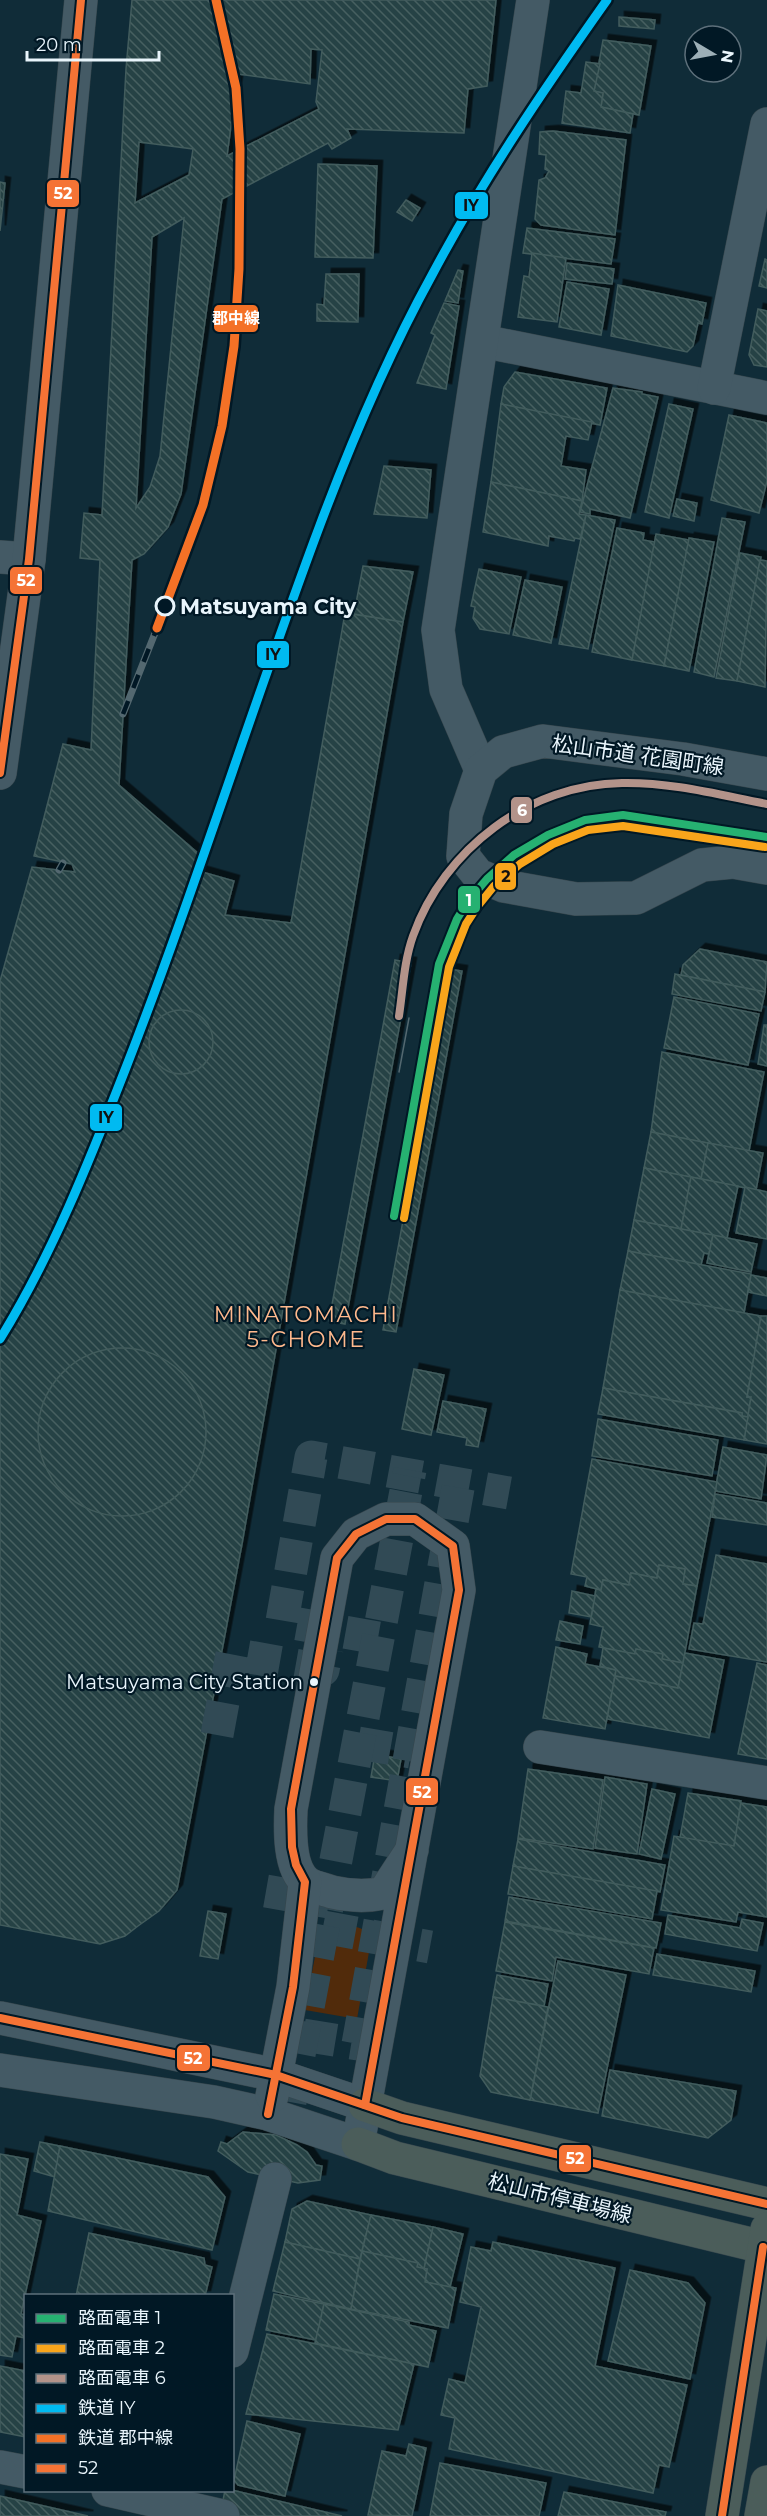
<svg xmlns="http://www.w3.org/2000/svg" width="767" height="2516" font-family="Montserrat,'Noto Sans JP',sans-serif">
  <defs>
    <pattern id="building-back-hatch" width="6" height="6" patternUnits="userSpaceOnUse" patternTransform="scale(1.5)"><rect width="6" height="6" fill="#274344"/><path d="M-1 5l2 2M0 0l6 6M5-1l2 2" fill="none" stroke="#465f60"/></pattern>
    <filter id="shadow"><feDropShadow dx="5.5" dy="-5.5" stdDeviation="0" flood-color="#0009"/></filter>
  </defs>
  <rect width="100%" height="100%" fill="#102c38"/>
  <path fill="#512b0b" d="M 336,1923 C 349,1926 368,1925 371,1941 L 357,2019 L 305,2010 L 319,1935 L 329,1926 Z"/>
  <g fill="url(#building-back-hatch)" stroke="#425c5d" stroke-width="1.5" fill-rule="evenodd" filter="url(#shadow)">
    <path d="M 132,0 L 496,0 L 487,86 L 468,89 L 464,133 L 347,129 L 351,138 L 332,149 L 328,143 L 222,199 L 181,494 L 168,527 L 144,554 L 132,560 L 119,785 L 199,854 L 195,873 L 199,871 L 234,881 L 225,915 L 291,923 L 345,613 L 403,622 L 242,1544 L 177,1890 L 159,1911 L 138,1926 L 125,1936 L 100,1944 L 0,1925 L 0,981 L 32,867 L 75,872 L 72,864 L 34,856 L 63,744 L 91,750 L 100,560 L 80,558 L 84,513 L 102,515 L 126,69 ZM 311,49 L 322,50 L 316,102 L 319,109 L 227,156 L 238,74 L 310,84 ZM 139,142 L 193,149 L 189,175 L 135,203 ZM 184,218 L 160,456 L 150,487 L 136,508 L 152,237 Z"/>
    <polygon points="619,17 655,20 654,29 619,26"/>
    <polygon points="603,40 651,46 639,115 601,107 603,93 594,91"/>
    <polygon points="586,62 600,64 594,91 603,93 601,107 633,114 630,133 562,123 566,91 581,93"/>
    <polygon points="553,131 626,140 615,235 541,225 535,219 539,180 545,178 549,171 545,169 546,155 539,154 540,132"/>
    <polygon points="318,164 377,166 373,258 315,257"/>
    <polygon points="0,182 5,183 0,231"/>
    <polygon points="406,200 420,208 412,221 397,212"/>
    <polygon points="527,228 615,239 611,264 523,253"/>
    <polygon points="532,253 566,258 557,322 518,317 524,276 529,277"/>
    <polygon points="765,259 767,260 767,288 759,286"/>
    <polygon points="567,263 614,269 612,284 565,279"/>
    <polygon points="458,270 463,271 458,303 445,301"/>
    <polygon points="326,274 359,274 358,322 317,321 317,304 324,305"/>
    <polygon points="567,282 609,289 601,335 559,327"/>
    <polygon points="618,285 706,303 702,324 698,323 693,346 687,352 611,336"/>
    <polygon points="444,303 459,306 446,389 417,383 435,335 431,333"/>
    <polygon points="758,309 767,311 767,367 754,365 749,355"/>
    <polygon points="515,372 607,388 600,425 501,404 504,387"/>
    <polygon points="613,388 642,392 642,394 658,397 630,518 590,509 590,514 580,512"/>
    <polygon points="501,404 592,422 588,440 566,436 561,466 586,470 582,501 491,482"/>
    <polygon points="669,404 693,409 669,518 645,512"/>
    <polygon points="729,415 767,423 767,481 759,513 711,500"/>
    <polygon points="384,466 431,470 427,518 374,514"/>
    <polygon points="491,482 582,501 579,514 586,515 580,539 575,538 574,541 549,536 548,546 483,532"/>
    <polygon points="677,499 697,503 694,521 673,516"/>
    <polygon points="586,515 615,520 588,649 559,644"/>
    <polygon points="722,518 745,522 714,677 694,672"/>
    <polygon points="617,528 644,533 643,540 655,542 632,660 592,652"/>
    <polygon points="656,534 689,540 664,666 632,660"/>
    <polygon points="689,538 714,542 689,671 664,666"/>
    <polygon points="740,553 761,557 737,681 716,678"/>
    <polygon points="760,560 767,561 765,687 737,681"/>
    <polygon points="363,566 413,572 403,622 354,614"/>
    <polygon points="479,569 521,577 509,634 480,629 473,618 475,607 471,606"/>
    <polygon points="525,580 562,587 551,643 513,635"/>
    <polygon points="700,949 767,962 765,992 681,975 683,965"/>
    <polygon points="395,960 411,963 345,1324 329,1321"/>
    <polygon points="449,969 462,971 396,1332 383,1330"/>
    <polygon points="675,974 765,992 761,1011 672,994"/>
    <polygon points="674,997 759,1014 748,1065 664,1048"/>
    <circle cx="181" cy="1042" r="32"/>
    <polygon points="764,1025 767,1025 767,1066 758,1064"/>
    <polygon points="662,1052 764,1072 749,1151 651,1132"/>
    <polygon points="651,1132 708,1143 701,1179 644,1168"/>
    <polygon points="708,1143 763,1153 756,1190 701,1179"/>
    <polygon points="644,1168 691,1177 681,1229 634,1220"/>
    <polygon points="691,1177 738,1186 727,1238 681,1229"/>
    <polygon points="745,1187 767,1192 767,1239 736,1233"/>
    <polygon points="634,1220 713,1235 709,1254 704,1253 701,1265 628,1251"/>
    <polygon points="713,1235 757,1244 751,1272 707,1263"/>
    <polygon points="628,1251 751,1274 744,1313 620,1290"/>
    <polygon points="751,1275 767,1278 767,1296 748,1292"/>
    <polygon points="620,1290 761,1316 747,1397 751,1397 748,1417 742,1416 742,1413 603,1388"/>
    <polygon points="761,1316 767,1316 767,1444 744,1440 751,1397 747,1397"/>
    <circle cx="122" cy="1432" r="84"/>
    <polygon points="414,1369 444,1375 431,1435 402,1429"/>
    <polygon points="603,1388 742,1413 742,1416 748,1417 744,1440 598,1414"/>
    <polygon points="443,1401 486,1409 478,1447 466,1445 467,1438 437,1432"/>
    <polygon points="598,1419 718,1440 712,1476 592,1456"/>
    <polygon points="723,1447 767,1455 761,1499 715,1491"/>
    <polygon points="592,1459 717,1482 697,1586 683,1584 685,1569 659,1565 657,1578 631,1573 629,1585 603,1580 601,1590 585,1586 587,1577 571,1574"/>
    <polygon points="715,1494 767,1503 767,1525 712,1517"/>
    <polygon points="716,1555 767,1564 767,1662 689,1649 694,1623 703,1624"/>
    <polygon points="659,1565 685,1569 683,1584 697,1586 683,1663 662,1659 663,1654 636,1649 635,1654 599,1647 603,1627 590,1624 596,1589 601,1590 603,1580 629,1585 631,1573 657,1578"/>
    <polygon points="572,1591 595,1596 591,1617 569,1613"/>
    <polygon points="560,1621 583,1626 580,1644 556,1640"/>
    <polygon points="556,1647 587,1654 585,1664 616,1670 605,1729 543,1718"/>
    <polygon points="603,1648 635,1654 636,1649 663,1654 662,1659 683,1663 678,1688 615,1676 616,1670 600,1666"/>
    <polygon points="685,1653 724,1660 709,1738 607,1719 615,1676 678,1688"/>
    <polygon points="757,1663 767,1665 767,1759 738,1754"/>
    <polygon points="375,1754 401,1759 397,1781 371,1777"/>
    <polygon points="528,1769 603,1780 593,1849 518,1838"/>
    <polygon points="605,1777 647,1784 637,1854 595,1848"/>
    <polygon points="652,1789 675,1794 661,1859 639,1854"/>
    <polygon points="688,1793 741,1801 734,1846 680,1838"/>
    <polygon points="741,1803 767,1807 767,1917 738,1912 736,1922 661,1910 674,1836 734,1846"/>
    <polygon points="518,1839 665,1865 660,1892 513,1866"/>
    <polygon points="513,1866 657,1891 652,1919 508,1894"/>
    <polygon points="509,1897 661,1923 656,1948 505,1921"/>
    <polygon points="208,1911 226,1914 218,1959 200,1956"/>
    <polygon points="668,1915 740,1928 742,1919 763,1923 757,1951 665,1934"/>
    <polygon points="505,1922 654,1948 649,1974 556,1957 552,1981 496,1971"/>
    <polygon points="657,1954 755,1971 751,1992 653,1975"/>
    <polygon points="558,1961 626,1975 598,2113 530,2100"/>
    <polygon points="497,1975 548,1984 544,2006 493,1997"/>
    <polygon points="493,1997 548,2007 530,2100 491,2092 480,2076"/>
    <polygon points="610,2070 736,2091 731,2120 708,2138 602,2116"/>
    <polygon points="243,2132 276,2135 297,2145 307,2152 316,2165 322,2166 320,2180 298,2183 248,2172 218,2151 221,2142 227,2144"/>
    <polygon points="40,2142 60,2146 55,2177 34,2171"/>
    <polygon points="60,2146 208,2177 225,2197 212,2250 48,2211"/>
    <polygon points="0,2154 28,2159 17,2215 41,2221 21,2314 26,2315 25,2338 16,2336 12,2357 0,2355"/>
    <polygon points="307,2201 371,2215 360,2259 285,2242 292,2209"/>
    <polygon points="371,2215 433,2227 424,2269 417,2267 418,2263 362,2251"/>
    <polygon points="433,2227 463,2234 450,2287 425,2282 427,2269 424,2269"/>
    <polygon points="89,2233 204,2258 205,2265 212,2267 205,2296 76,2296"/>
    <polygon points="285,2242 360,2259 351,2309 273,2291"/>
    <polygon points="493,2242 615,2268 595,2366 687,2385 669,2467 659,2465 653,2493 449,2449 455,2418 441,2415 449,2379 465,2383 481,2307 460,2302 471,2247 491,2251"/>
    <polygon points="362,2251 418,2263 417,2267 427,2269 425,2282 456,2288 448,2328 351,2309"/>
    <polygon points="630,2270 688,2283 705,2303 690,2379 608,2361"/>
    <polygon points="274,2294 324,2304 316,2340 266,2330"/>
    <polygon points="324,2304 409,2322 409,2325 436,2331 428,2367 315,2343"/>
    <polygon points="267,2334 414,2364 398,2430 246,2414"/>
    <polygon points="0,2366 26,2371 26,2437 0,2432"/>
    <polygon points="247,2421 300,2434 285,2496 238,2485 234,2480"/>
    <polygon points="409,2444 426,2448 412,2516 368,2515 382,2451 406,2456"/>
    <polygon points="440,2463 546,2483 539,2516 430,2516"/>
    <polygon points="225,2490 232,2490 342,2516 220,2516"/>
    <polygon points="564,2492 666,2512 665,2516 558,2516"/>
    <polygon points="0,2496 88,2516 0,2516"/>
  </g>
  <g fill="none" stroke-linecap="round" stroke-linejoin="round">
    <g stroke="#314a55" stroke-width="33" stroke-dasharray="33 16" stroke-linecap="butt">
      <polyline points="378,1638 282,1621 311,1457 509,1493"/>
      <polyline points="217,1735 232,1654 323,1670 327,1649"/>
      <polyline points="358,1743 411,1752"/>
      <polyline points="266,1891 329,1902"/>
      <polyline points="323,1927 430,1947"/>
      <polyline points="303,2035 358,2044 459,1483"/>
      <polyline points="290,2102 410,1470"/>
    </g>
    <g stroke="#36464d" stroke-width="34">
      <g id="minor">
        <polyline points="482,341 767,398"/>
        <polyline points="714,388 767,124"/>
        <polyline points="0,557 29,559"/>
        <polyline points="481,770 446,689 438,630 533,0"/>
        <polyline points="0,773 29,559 81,0"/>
        <polyline points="767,774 683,759 543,741 503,752 481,770 466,814 463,856 478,875 504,886 576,899 636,898 702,865 733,862 767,868"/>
        <polyline points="540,1747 767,1783"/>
        <polyline points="0,2018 276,2075 365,2105"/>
        <path d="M 0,2070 L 214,2102 L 268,2114 L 358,2144 L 459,1590 L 453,1546 L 415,1519 L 386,1519 L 356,1534 L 337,1558 L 291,1809 C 290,1829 289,1868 306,1882 C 312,1887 324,1889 332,1892 C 350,1896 366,1897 384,1893 L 412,1850"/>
        <polyline points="272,2096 293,1987 305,1882"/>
        <polyline points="232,2351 275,2179"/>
        <polyline points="0,2467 26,2472"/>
        <polyline points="108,2490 223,2516"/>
      </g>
    </g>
    <g stroke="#36464d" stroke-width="34">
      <g id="major">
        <polyline points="365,2105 402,2118 767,2204"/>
        <polyline points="358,2144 395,2158 763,2247 767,2246"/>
        <polyline points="722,2516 767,2229"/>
        <polyline points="761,2516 767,2482"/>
      </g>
    </g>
    <use href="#minor" stroke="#445a65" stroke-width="33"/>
    <use href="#major" stroke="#4b5d5a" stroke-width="33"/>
    <polyline stroke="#536870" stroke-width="1.5" points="399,1072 409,1018"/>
    <g stroke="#536870" stroke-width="7">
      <g id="rail">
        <polyline points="123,714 157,628"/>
        <polyline points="59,870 63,863"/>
      </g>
    </g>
    <use href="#rail" stroke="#011825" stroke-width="4.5" stroke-dasharray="14" stroke-linecap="butt"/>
    <g stroke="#011825" stroke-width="12">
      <g id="bus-1">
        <polyline points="0,773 29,559 81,0"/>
        <polyline points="0,2018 276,2075 402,2118 767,2204"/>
        <polyline points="268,2114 293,1987 305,1882 296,1865 292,1847 291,1809 337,1558 356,1534 386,1519 415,1519 453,1546 459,1590 365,2105"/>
        <polyline points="722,2516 763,2247"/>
      </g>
    </g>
    <use href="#bus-1" stroke="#f57335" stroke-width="8"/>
    <g stroke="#011825" stroke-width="14">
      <path id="rail-1" d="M 0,1339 C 52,1255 89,1162 125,1070 C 195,891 252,706 320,525 C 352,440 388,355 432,275 C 483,179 544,89 607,0"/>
    </g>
    <g stroke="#011825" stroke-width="14">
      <polyline id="rail-2" points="157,628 203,505 222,426 234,346 239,269 240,149 236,88 216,0"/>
    </g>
    <use href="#rail-1" stroke="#00baf1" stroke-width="9"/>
    <use href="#rail-2" stroke="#f47126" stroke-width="9"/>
    <g stroke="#011825" stroke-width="12">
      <polyline id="tram-1" points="394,1216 439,964 457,919 468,901 487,879 514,855 548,835 585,820 623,815 767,837"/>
    </g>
    <g stroke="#011825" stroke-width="12">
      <polyline id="tram-2" points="404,1218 449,967 466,924 477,907 494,886 520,864 553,844 588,830 623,826 765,847"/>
    </g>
    <g stroke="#011825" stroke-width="12">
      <path id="tram-3" d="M 399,1016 C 403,989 404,961 413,936 C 444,849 530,784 622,783 C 671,782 720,795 767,804"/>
    </g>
    <use href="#tram-1" stroke="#26b171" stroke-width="8"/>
    <use href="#tram-2" stroke="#f9a51b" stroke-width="8"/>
    <use href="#tram-3" stroke="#b3938a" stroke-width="8"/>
  </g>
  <circle fill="#011825" stroke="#e9f5fc" stroke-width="3" cx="165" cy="606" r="9"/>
  <circle fill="#e9f5fc" stroke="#011825" stroke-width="2" cx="314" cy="1682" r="5"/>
  <g text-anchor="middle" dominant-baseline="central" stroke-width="4.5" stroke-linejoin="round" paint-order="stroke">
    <g font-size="20" fill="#e9f5fc" stroke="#011825" text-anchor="end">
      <text x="303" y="1682">Matsuyama City Station</text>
    </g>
    <g font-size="21" font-weight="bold" fill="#e9f5fc" stroke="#011825" text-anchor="start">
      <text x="180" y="606">Matsuyama City</text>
    </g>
    <g font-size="21" fill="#e9f5fc" stroke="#011825">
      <text transform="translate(638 755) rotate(8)">松山市道 花園町線</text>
      <text transform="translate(560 2198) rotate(14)">松山市停車場線</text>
    </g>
    <g font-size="22" letter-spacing="1.5" fill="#ffb98d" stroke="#011825">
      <text x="306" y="1314">MINATOMACHI<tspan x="306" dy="25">5-CHOME</tspan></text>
    </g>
  </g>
  <g stroke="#011825" stroke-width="2">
    <rect x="46" y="179" width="34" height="29" rx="6" fill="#f57335"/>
    <rect x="454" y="191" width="35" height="29" rx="6" fill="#00baf1"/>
    <rect x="213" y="304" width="46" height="29" rx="6" fill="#f47126"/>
    <rect x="9" y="566" width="34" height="29" rx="6" fill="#f57335"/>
    <rect x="256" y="640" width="34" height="29" rx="6" fill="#00baf1"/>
    <rect x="510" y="796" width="23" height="28" rx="6" fill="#b3938a"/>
    <rect x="494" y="862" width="23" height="29" rx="6" fill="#f9a51b"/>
    <rect x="457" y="885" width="24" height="29" rx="6" fill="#26b171"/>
    <rect x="89" y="1103" width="34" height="29" rx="6" fill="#00baf1"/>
    <rect x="405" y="1777" width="34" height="29" rx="6" fill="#f57335"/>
    <rect x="176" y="2044" width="35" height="28" rx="6" fill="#f57335"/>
    <rect x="558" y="2144" width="34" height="29" rx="6" fill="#f57335"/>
  </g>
  <g font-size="16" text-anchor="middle" font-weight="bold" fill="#fff">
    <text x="63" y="199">52</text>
    <text x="236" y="324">郡中線</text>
    <text x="26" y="586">52</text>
    <text x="522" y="816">6</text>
    <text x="469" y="906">1</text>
    <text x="422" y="1798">52</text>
    <text x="193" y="2064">52</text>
    <text x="575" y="2164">52</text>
  </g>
  <g font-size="16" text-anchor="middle" font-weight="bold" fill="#111">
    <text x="471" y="211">IY</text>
    <text x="273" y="660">IY</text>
    <text x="506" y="882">2</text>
    <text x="106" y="1123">IY</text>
  </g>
  <rect x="24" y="2294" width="210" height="198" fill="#011825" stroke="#5e707b" stroke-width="1.5"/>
  <rect x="36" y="2314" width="30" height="9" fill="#26b171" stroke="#5e707b" stroke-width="1.5"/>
  <text x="78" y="2324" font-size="18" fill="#e9f5fc">路面電車 1</text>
  <rect x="36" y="2344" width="30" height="9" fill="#f9a51b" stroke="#5e707b" stroke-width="1.5"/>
  <text x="78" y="2354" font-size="18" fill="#e9f5fc">路面電車 2</text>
  <rect x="36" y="2374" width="30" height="9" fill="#b3938a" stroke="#5e707b" stroke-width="1.5"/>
  <text x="78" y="2384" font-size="18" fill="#e9f5fc">路面電車 6</text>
  <rect x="36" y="2404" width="30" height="9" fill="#00baf1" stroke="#5e707b" stroke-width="1.5"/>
  <text x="78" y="2414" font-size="18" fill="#e9f5fc">鉄道 IY</text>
  <rect x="36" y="2434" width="30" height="9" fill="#f47126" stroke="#5e707b" stroke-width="1.5"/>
  <text x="78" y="2444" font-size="18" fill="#e9f5fc">鉄道 郡中線</text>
  <rect x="36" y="2464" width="30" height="9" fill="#f57335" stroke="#5e707b" stroke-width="1.5"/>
  <text x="78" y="2474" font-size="18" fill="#e9f5fc">52</text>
  <g transform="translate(713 54) rotate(100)"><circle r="28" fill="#011825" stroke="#5e707b" stroke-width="1.5"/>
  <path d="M0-4.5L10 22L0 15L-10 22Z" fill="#9dafb7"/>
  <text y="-9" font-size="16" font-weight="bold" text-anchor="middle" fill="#e9f5fc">N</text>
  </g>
  <path d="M27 51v9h132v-9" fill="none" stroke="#e9f5fc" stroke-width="3"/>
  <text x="36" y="51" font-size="18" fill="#e9f5fc" stroke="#011825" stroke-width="4.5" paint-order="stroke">20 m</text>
</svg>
